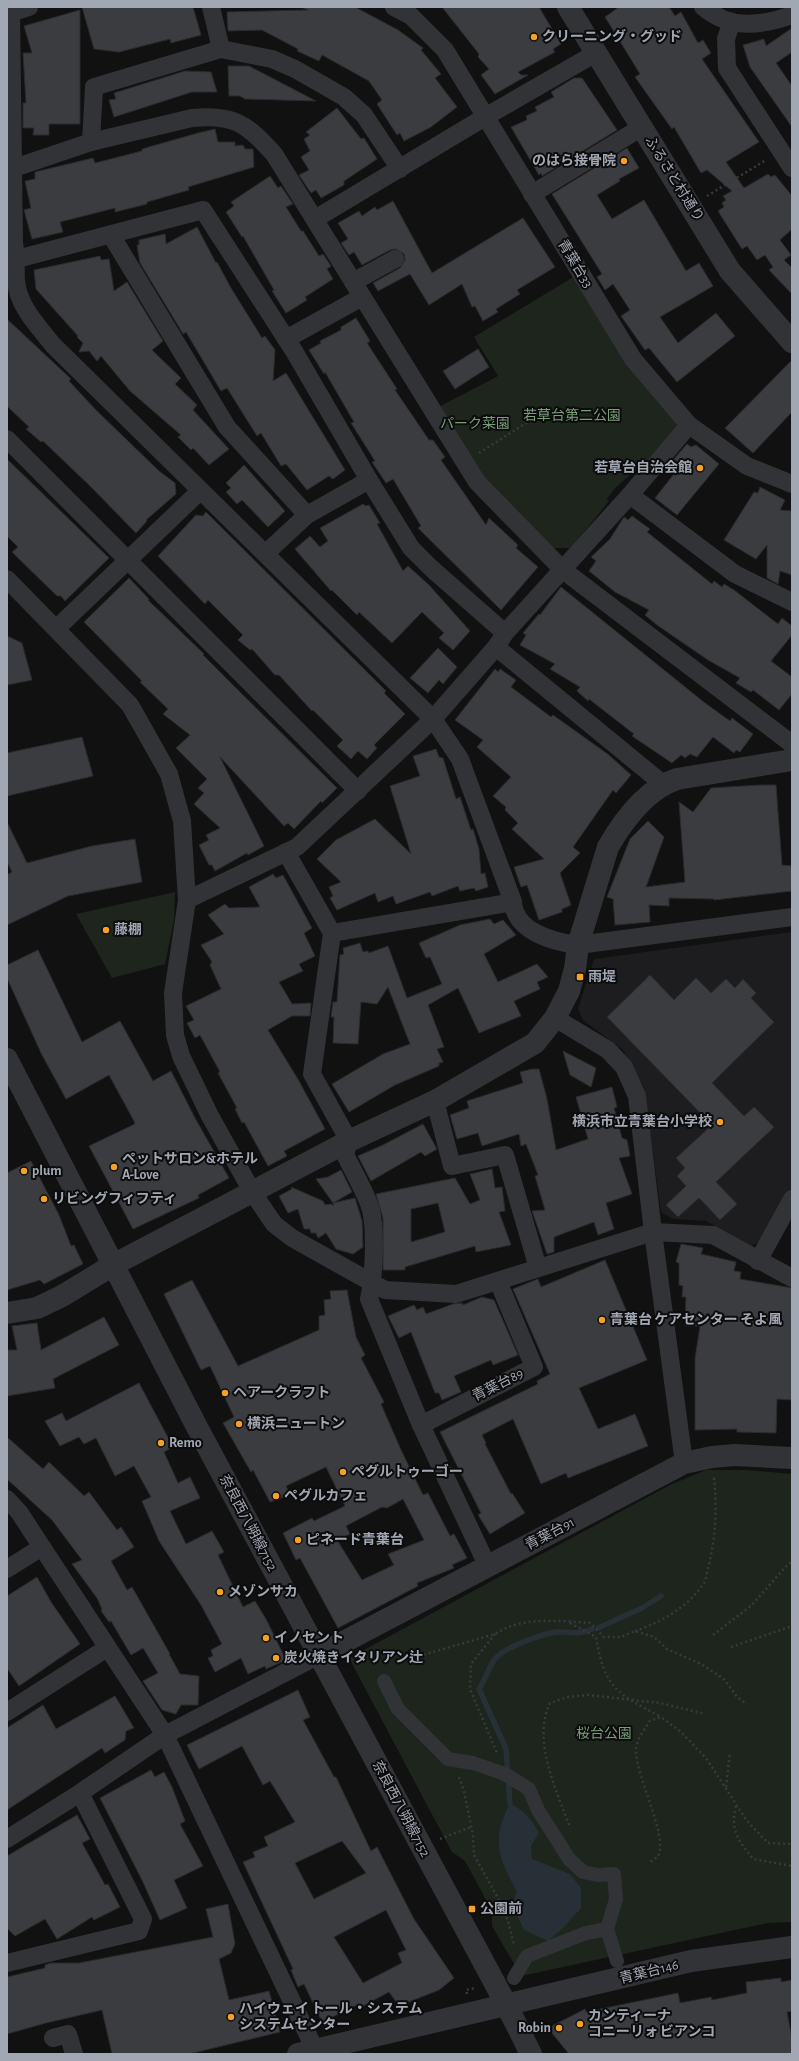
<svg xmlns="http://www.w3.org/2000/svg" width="799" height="2061" font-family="'Alegreya Sans','Noto Sans JP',sans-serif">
  <rect width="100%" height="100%" fill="#111112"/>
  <polygon fill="#1d1d1f" points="792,932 792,1192 764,1239 751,1246 706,1221 673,1219 661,1212 644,1088 623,1050 583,1020 578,1009 594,959"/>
  <g fill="#1d251d">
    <polygon points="580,273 689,425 615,488 607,499 609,501 571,548 554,548 511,511 431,411 498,376 474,337"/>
    <polygon points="175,892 174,920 165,964 112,978 76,914"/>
    <polygon points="706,1470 747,1470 792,1474 792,1922 768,1923 521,1976 492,1926 492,1911 465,1861 452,1852 349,1658 670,1485"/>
  </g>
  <path fill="#273036" d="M 510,1803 C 524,1811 532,1819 539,1833 L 531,1846 L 532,1859 L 570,1874 L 581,1888 L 581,1908 L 563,1928 L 548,1941 L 524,1930 L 512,1904 L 517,1892 C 498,1857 491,1840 510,1803 Z"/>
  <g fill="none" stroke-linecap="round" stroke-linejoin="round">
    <g stroke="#273036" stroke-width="5.5">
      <polyline points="598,1628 642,1608 661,1596"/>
      <path d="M 510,1803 L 506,1749 L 479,1689 C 486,1679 488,1668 495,1659 C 503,1648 542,1634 556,1632 C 571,1631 576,1636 592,1629"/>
    </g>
  </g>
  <g fill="#3b3c3f" stroke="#2b2b2e" fill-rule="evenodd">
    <polygon points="82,7 193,7 201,35 171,43 170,39 119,52 94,49"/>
    <polygon points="301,7 355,7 398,30 423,48 421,50 441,74 435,78 457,107 431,127 404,141 400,133 397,135 377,104 382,100 369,81 322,55 319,61 297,51 298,49 262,30 228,31 227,12 308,10"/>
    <polygon points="442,7 539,7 561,44 553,49 555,52 518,72 521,75 528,75 495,94 481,75 489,69 478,57 479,54"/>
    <polygon points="619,7 669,7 675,16 681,12 698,43 703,40 711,53 702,59 759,142 726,162 744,188 768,174 771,177 775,175 792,196 792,229 780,240 791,255 784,260 792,268 792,294 769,270 773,267 765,255 757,260 747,246 742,249 718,211 724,207 722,203 726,200 723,196 732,191 707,170 701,173 674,127 672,129 635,77 640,74 605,17"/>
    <polygon points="80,10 80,124 49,124 49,135 33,135 34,128 23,128 23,103 26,103 23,53 32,53 24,26"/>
    <polygon points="792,28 792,52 776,63 792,86 792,127 750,67 743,45 764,39 766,46"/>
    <polygon points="228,66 249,66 316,101 245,99 240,96 229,96"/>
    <polygon points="185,71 211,72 217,92 192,92 114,117 109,100 116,99 114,93"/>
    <polygon points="574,78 582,78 617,130 542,176 541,173 539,175 511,127 527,120 526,116 537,111 535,107 554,97 551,92"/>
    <polygon points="337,108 361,139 364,138 377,159 344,181 344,185 321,198 316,190 311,193 299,175 309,170 301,157 310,151 304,139 310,135 306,132"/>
    <polygon points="215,129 218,142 235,142 235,146 243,145 245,149 253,149 254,167 188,187 189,190 147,202 147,204 115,212 115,208 60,222 63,232 32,239 24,210 31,208 25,181 35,179 35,172 93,158 95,163 142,151 142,149 198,133"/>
    <polygon points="627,148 639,168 619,179 620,181 597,195 612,219 644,200 686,271 699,263 713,286 660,317 678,343 716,313 735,336 677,382 649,348 645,350 621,316 630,310 613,284 605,290 597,277 602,274 552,194"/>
    <polygon points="270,176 278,188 281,186 293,204 286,207 301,231 303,231 319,256 323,254 331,266 327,269 333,279 305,297 307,300 286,313 272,291 274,290 243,236 242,237 226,212 234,206 231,202"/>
    <polygon points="393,201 432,273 523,218 555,267 517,290 520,294 496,309 498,312 483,321 475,306 472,307 462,284 429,305 410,274 378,291 373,283 400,268 405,260 404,254 396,249 390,250 362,265 354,252 349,255 341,243 348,239 338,223 359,211 362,216 375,207 377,210"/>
    <polygon points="197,227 216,263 217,262 231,288 262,338 265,336 275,350 273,381 286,373 345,470 333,479 329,476 307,490 286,464 281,466 261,433 257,436 227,388 221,391 186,332 183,334 179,327 140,263 137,245 139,245 139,240 165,234 166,244"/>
    <polygon points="100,256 101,260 109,259 114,291 127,282 163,341 152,350 181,378 175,384 197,405 193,410 229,449 209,465 193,448 191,450 178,437 181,435 130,391 101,356 97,361 89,351 79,352 83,343 77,337 78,336 36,289 34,270"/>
    <polygon points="356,318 370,341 367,343 397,389 395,390 429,440 433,440 445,457 441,460 486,525 489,518 518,545 516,548 538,567 501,610 418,528 421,526 393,479 386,483 372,462 375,461 351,423 354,422 325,372 324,374 309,350 321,343 320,341 341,330 341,327"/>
    <polygon points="7,319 71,379 69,381 96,410 159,471 175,483 176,494 146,520 147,521 136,533 90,486 43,441 41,442 26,429 29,427 7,406"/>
    <polygon points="478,349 489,367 455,389 443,371"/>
    <polygon points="792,360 792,412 753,453 725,428"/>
    <polygon points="687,444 691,447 696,445 719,464 677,515 655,498 681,465 674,459"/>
    <polygon points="7,459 109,558 65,601 61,596 57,596 12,552 18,547 7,536"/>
    <polygon points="244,465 285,511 268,527 242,500 237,504 226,492 231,488 226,483"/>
    <polygon points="760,487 785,500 780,510 792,511 792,575 780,571 778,584 767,578 767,545 756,559 724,540 754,492 758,493"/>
    <polygon points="363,504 366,506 369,505 380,523 377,524 403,571 408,566 429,585 470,631 453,650 439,638 444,633 422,612 392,643 359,612 357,615 332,590 331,591 295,549 310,536 320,547 328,541 320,528"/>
    <polygon points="206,512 371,676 386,691 384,693 405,714 374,745 377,748 367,759 358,751 351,759 337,746 343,740 313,710 312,711 279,675 275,675 252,649 250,650 238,640 243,635 208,600 205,604 158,556 196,515 203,516"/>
    <polygon points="632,516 650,529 647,532 712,584 714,581 722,587 724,584 734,590 778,624 782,618 792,626 792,635 771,661 792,677 792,694 779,710 753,690 751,692 736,683 740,678 708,660 657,625 645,615 649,610 615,592 589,571 596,561 591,557 610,539 624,517 628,520"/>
    <polygon points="129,578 149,599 148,600 204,654 203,655 230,682 337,788 322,803 321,801 294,829 288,823 284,826 220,757 264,846 248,855 247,853 215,871 212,865 209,865 199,845 209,840 206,835 220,828 194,804 204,793 198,788 207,779 176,748 190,735 163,714 168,709 140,682 142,681 84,622"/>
    <polygon points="561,587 705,703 730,721 732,718 753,734 740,752 736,750 734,753 713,737 697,757 690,754 685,758 681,755 672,763 632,736 634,734 589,699 588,701 577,691 580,687 550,669 555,664 520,645 526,635 523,633 539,614 540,615"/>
    <polygon points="7,636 22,643 32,680 7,685"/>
    <polygon points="438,648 457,667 443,684 439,680 428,693 410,678"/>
    <polygon points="495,669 498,672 500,669 516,680 511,687 551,717 553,715 609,755 631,775 616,793 613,790 573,847 580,853 560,873 571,905 562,909 562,912 539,920 527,885 521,887 514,867 544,859 512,829 518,823 505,810 506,807 493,796 511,777 477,747 483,740 455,720"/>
    <polygon points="82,737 93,776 7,796 7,753"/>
    <polygon points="436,749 439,757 443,758 456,799 460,797 471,830 473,829 479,849 481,874 485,873 488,887 476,891 474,888 460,891 458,886 432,896 430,892 396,904 393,896 378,902 375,893 337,910 330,898 333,896 329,887 341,882 317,859 336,840 375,819 411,854 390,786 420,776 413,756"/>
    <polygon points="761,785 776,785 782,865 792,866 792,891 714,900 714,899 669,898 669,906 649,905 650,922 615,925 613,899 607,897 630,839 648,821 664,837 646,887 685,882 679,802 693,812 711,788"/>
    <polygon points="7,822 27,863 92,846 135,839 142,882 68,896 7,925 7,875 12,872 7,862"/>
    <polygon points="273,874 276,878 283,875 312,928 304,933 315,956 299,964 303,971 279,982 292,1004 311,1003 310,1016 292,1016 268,1030 299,1081 325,1129 284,1151 287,1156 268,1166 244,1122 242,1123 235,1109 237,1108 218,1073 220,1072 200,1035 195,1038 187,1023 194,1020 186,1006 221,989 210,965 212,962 201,945 224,934 208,915 225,904 229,908 260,907 249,887"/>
    <polygon points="490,919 494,924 503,920 516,935 484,954 498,982 537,964 548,977 537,982 540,989 514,1001 521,1016 479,1033 458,988 428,1005 444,1047 437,1049 443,1062 439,1063 439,1066 395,1085 349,1112 332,1084 383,1054 410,1044 388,987 377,1004 361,1002 358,1044 333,1043 334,1017 331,1017 333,1002 337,1002 340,955 344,954 343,948 360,943 363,952 368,951 369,953 388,946 407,998 442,984 430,957 426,958 419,943 460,925"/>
    <polygon points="38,950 82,1042 120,1021 153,1081 171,1071 195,1118 229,1178 198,1195 199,1198 133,1229 89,1146 135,1124 134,1121 109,1075 66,1099 41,1053 7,978 7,965"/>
    <polygon points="650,975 674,1000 696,978 711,993 726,979 735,988 743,979 756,993 751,998 774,1022 712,1083 744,1116 754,1107 774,1127 716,1182 737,1204 720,1220 699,1198 678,1217 666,1205 686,1186 677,1176 685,1168 676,1158 712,1125 607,1017"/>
    <polygon points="563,1051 596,1068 591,1087 570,1075"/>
    <polygon points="532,1069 539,1069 547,1099 556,1150 588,1139 576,1097 612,1087 617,1107 614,1108 622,1138 627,1140 630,1156 619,1158 632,1194 606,1203 614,1229 598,1235 594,1222 554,1237 554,1252 547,1254 532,1211 545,1210 535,1176 538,1175 526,1144 521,1146 519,1134 482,1146 478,1133 457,1139 450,1115 469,1108 467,1101 523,1083 520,1072"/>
    <polygon points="423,1124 437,1149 425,1156 421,1152 371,1181 358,1156 383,1145"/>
    <polygon points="31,1161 59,1215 71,1246 74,1245 83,1264 44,1284 40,1280 7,1290 7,1173"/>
    <path d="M 492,1169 L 495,1188 L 502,1187 L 505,1211 L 499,1212 L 511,1245 L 476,1252 L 475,1246 L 405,1267 L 405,1270 L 383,1270 L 383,1218 L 376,1194 L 455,1178 L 470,1204 L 480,1200 L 470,1174 ZM 438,1203 L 445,1232 L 411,1242 L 411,1209 Z"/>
    <polygon points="341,1170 352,1192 333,1203 316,1179 328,1177"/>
    <polygon points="291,1187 323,1201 325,1205 331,1204 334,1206 333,1203 355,1198 362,1221 363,1247 353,1254 336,1249 326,1233 318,1238 316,1233 311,1233 310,1229 304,1229 298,1209 288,1213 279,1196 292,1189"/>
    <polygon points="681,1244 703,1248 701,1254 736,1262 734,1271 741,1272 740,1279 792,1288 792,1400 777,1399 776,1433 737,1432 737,1429 695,1430 695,1359 700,1326 685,1326 686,1297 682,1297 683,1286 679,1285 679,1263 676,1262"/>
    <polygon points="605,1260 647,1360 579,1388 598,1429 635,1414 648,1446 568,1478 566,1473 541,1484 513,1419 482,1435 486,1443 485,1444 511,1494 512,1493 525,1513 490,1534 478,1515 481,1513 440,1432 538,1384 537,1381 550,1374 513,1289 538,1279 541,1287"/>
    <path d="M 192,1280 L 238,1366 L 319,1330 L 319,1316 L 325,1315 L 324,1300 L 331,1299 L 330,1291 L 347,1290 L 356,1337 L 365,1355 L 361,1358 L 384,1402 L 381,1404 L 401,1450 L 423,1495 L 428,1493 L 450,1536 L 454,1534 L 467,1558 L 452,1565 L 454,1568 L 417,1583 L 418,1586 L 338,1628 L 300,1558 L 296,1560 L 283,1533 L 312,1518 L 314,1521 L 345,1506 L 326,1467 L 286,1486 L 290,1495 L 270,1502 L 253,1470 L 251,1472 L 223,1423 L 234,1417 L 210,1366 L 201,1370 L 164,1294 ZM 403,1499 L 424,1540 L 388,1554 L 394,1565 L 362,1580 L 337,1540 L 350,1534 L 346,1526 L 382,1507 L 387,1508 Z"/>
    <polygon points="482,1297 494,1300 518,1355 493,1365 491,1360 454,1376 461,1392 442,1400 439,1393 435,1393 411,1332 399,1338 388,1316 414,1305 417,1310 423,1307 426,1314 453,1304 462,1303 463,1305"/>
    <polygon points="104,1317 119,1345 53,1379 55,1388 7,1396 7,1350 17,1350 12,1326 37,1323 41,1350"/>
    <polygon points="139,1383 173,1447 164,1452 178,1483 190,1477 200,1498 170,1511 186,1544 212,1531 224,1552 218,1555 243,1607 255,1601 266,1619 286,1660 266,1669 265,1666 248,1674 241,1658 215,1672 208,1658 213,1656 211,1650 222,1644 201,1605 159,1541 142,1501 151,1497 134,1466 115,1476 96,1438 84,1444 79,1437 60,1446 45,1421 62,1413 66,1421"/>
    <polygon points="7,1437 43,1469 49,1462 84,1496 89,1492 117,1530 121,1527 134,1547 111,1561 127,1590 132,1587 170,1654 169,1654 180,1674 199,1676 198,1705 181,1705 176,1714 162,1710 143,1681 158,1673 143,1648 131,1655 111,1621 109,1622 101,1611 102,1609 97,1598 72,1564 82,1560 52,1520 7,1479"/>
    <polygon points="37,1577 51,1602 80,1644 19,1686 7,1668 7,1596"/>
    <path d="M 298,1690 L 310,1717 L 303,1720 L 334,1777 L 336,1777 L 371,1851 L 377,1847 L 414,1919 L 454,1978 L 439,1990 L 406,2003 L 397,2003 L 389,1992 L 361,2007 L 359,2004 L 322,2022 L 304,1984 L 298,1987 L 291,1970 L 293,1969 L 243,1862 L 255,1857 L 253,1852 L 268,1846 L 264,1837 L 295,1822 L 270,1781 L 263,1785 L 242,1746 L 199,1769 L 187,1745 ZM 342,1841 L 366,1873 L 314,1899 L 295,1863 ZM 386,1910 L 406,1950 L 398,1953 L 402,1963 L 363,1983 L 334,1937 Z"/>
    <polygon points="115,1696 134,1728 126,1731 125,1740 105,1753 102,1748 7,1810 7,1728 43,1705 56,1729"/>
    <polygon points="151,1770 155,1777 164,1772 172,1787 185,1821 180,1824 203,1866 174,1880 187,1908 160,1920 142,1880 100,1798"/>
    <polygon points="77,1815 90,1839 82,1843 105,1885 108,1884 120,1907 94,1920 92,1917 57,1939 45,1919 15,1936 7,1928 7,1856"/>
    <polygon points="228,1904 235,1944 231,1953 219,1959 229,2000 269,1991 280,2032 189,2054 112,2054 102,2010 46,2023 7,2034 7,1977 45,1968 45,1965 51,1963 79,1963 213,1937 206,1909"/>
    <polygon points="781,1978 781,1982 792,1980 792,2011 787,2012 792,2039 792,2054 569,2054 552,2033 552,2026 585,2009 586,2012 678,1993 680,2003 711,1997 712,2000 747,1993 746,1982"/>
  </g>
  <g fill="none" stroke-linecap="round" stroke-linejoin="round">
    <g stroke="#383a3e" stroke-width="2.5" stroke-dasharray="2 3" stroke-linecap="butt">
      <polyline points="707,196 766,160"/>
      <polyline points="479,453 545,411"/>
      <path d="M 570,1623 L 596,1637 C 605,1690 617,1693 661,1717"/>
      <path d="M 635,1631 C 662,1622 688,1607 704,1583 C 706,1579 707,1573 708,1568 C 716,1538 717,1508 714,1477"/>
      <polyline points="495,1634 471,1664 470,1689 497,1753"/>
      <polyline points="713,1635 752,1605 788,1564 792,1562"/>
      <polyline points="731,1647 792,1626"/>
      <path d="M 419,1656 L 495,1634 C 522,1616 559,1621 590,1623 L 604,1637 L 621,1637 L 635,1631 L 654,1637 L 667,1649 L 701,1664 L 724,1679 L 737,1697 L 747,1704"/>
      <polyline points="459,1777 464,1791 473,1835 474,1855 498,1898 508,1921 514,1945"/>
      <polyline points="726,1787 730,1752"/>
      <path d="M 736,1806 C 730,1830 738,1840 753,1859 L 792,1866"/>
      <path d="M 569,1825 C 556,1789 532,1740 550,1703 L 568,1697 L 588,1695 L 660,1703 L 705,1714"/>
      <polyline points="440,1839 471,1827"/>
      <path d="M 651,1862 C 652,1860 656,1858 658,1856 C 669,1838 636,1777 636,1751 C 636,1740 644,1730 650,1721 L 661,1717 L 681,1732 L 706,1758 L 747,1821 L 768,1843 L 792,1844"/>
      <polyline points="467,1994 466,1990 475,1988"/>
    </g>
    <g stroke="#323337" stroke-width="14">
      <polyline points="384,1681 398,1709 448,1759 473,1763 505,1774 529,1789 538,1810 569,1859 583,1872 598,1875 614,1874 616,1899 607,1929 586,1933 527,1956 514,1978"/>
      <polyline points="607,1929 617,1961"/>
    </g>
    <g stroke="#323337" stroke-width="18">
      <polyline points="211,7 221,49"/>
      <polyline points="394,7 411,16 445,50 633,359 689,425 747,466 792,484"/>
      <path d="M 703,7 C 730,30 761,26 792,15"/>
      <path d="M 11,12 L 14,243 C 17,258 15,267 16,281 C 18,306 38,326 53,345 L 433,719 L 460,759 L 513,902 C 515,932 554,942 578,945 L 792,917"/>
      <polyline points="7,14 29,7"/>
      <polyline points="731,24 726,39 727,68 792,168"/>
      <polyline points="91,142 94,87 221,49 272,59 295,69 344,97 364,115 400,169"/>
      <path d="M 14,168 L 91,142 L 192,118 C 234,114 247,124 274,154 L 477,482 L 563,570 L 792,744"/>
      <polyline points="532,194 642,127"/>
      <polyline points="315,219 485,117 596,53"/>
      <polyline points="111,235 227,427 307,515"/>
      <polyline points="17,259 203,210 294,351 369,480 411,548 431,568 505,633"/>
      <polyline points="353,282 395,259"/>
      <polyline points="286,339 362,297"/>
      <polyline points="7,439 358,791"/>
      <polyline points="630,495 735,574 792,602"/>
      <polyline points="266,553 307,515 369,480"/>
      <polyline points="7,579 130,705 169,774 182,821 187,900 173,993 175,1035 181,1056 210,1116 253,1193 274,1224 292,1238 385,1290 456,1294 653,1232 713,1235 792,1278"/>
      <polyline points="57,628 200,491"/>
      <polyline points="496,647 663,784"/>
      <path d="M 286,852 L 332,933 L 312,1074 L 349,1141 L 345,1154 C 352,1170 367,1194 371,1210 C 376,1232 374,1277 369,1299 L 421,1425 L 488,1567"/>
      <polyline points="187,900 297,847 433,719 496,647 505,633 630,495 689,425"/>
      <polyline points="332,933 513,902"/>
      <polyline points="555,1018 608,1050 624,1067 637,1096 653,1232 684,1463"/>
      <polyline points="435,1101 452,1166 505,1155 538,1268"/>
      <polyline points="758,1261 792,1199"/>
      <polyline points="421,1425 534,1367 498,1281"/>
      <polyline points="7,1499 19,1512 165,1735 317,2054"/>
      <polyline points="7,1569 42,1547"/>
      <polyline points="7,1712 107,1648"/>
      <polyline points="7,1839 80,1793 165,1735 319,1655"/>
      <polyline points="7,1963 139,1931 143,1919 80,1793"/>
      <polyline points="53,2038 68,2034 74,2054"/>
    </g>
    <g stroke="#323337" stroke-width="22">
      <polyline points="568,7 730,271 792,342"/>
      <polyline points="7,1059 198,1429 507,2006 531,2054"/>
      <path d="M 7,1313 L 37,1308 L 62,1296 L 113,1265 L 349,1141 L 435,1101 L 535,1043 L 555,1018 L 569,991 L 575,969 L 578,945 L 608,847 C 623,821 647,789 677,779 L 792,760"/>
      <polyline points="319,1655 684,1463 712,1457 735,1455 792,1458"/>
      <polyline points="298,2054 691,1961 792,1947"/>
    </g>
  </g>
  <g fill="#f5a026" stroke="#0c0c0d" stroke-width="1.5">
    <circle cx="534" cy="37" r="4"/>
    <circle cx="624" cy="161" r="4"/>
    <circle cx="700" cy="468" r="4"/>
    <circle cx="106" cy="930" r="4"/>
    <rect x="576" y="973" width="8" height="8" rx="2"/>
    <circle cx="720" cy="1122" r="4"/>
    <circle cx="114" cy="1167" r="4"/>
    <circle cx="24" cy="1171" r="4"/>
    <circle cx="44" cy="1199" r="4"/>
    <circle cx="602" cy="1320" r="4"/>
    <circle cx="225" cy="1393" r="4"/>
    <circle cx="239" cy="1424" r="4"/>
    <circle cx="161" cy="1443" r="4"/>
    <circle cx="343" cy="1472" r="4"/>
    <circle cx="276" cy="1496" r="4"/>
    <circle cx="298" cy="1540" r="4"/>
    <circle cx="220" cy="1592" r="4"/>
    <circle cx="266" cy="1638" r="4"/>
    <circle cx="276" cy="1658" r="4"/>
    <rect x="468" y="1905" width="8" height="8" rx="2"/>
    <circle cx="231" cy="2017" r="4"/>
    <circle cx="580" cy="2024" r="4"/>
    <circle cx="559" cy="2028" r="4"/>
  </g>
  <g text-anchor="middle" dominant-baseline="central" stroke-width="4" stroke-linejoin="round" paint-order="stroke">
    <g font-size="14" font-weight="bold" fill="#a2a8b3" stroke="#0c0c0d" text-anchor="start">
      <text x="542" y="37">クリーニング・グッド</text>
      <text x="616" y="161" text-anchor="end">のはら接骨院</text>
      <text x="692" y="468" text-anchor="end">若草台自治会館</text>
      <text x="114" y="930">藤棚</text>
      <text x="588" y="977">雨堤</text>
      <text x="712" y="1122" text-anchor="end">横浜市立青葉台小学校</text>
      <text x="122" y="1159">ペットサロン&amp;ホテル<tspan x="122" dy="16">A-Love</tspan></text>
      <text x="32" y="1171">plum</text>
      <text x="52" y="1199">リビングフィフティ</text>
      <text x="610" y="1320">青葉台 ケアセンター そよ風</text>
      <text x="233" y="1393">ヘアークラフト</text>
      <text x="247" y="1424">横浜ニュートン</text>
      <text x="169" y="1443">Remo</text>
      <text x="351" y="1472">ペグルトゥーゴー</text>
      <text x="284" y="1496">ペグルカフェ</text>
      <text x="306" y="1540">ピネード青葉台</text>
      <text x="228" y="1592">メゾンサカ</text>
      <text x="274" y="1638">イノセント</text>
      <text x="284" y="1658">炭火焼きイタリアン辻</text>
      <text x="480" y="1909">公園前</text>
      <text x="239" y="2009">ハイウェイ トール・システム<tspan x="239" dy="16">システムセンター</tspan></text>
      <text x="588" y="2016">カンティーナ<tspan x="588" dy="16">コニーリォ ビアンコ</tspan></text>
      <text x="551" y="2028" text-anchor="end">Robin</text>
    </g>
    <g font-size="14" fill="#a2a8b3" stroke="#0c0c0d">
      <text transform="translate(674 179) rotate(58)">ふるさと村通り</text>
      <text transform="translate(575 264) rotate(59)">青葉台33</text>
      <text transform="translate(498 1385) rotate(-27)">青葉台89</text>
      <text transform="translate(248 1523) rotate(62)">奈良西八朔線7152</text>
      <text transform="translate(550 1534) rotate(-28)">青葉台91</text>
      <text transform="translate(401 1809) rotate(62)">奈良西八朔線7152</text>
      <text transform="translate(649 1972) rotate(-14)">青葉台146</text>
    </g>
    <g font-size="14" fill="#789f78" stroke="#0c0c0d">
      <text x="572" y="416">若草台第二公園</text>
      <text x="475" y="424">パーク菜園</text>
      <text x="604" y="1734">桜台公園</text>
    </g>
  </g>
  <rect width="799" height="2061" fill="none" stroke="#a2a8b3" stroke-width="16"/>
</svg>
